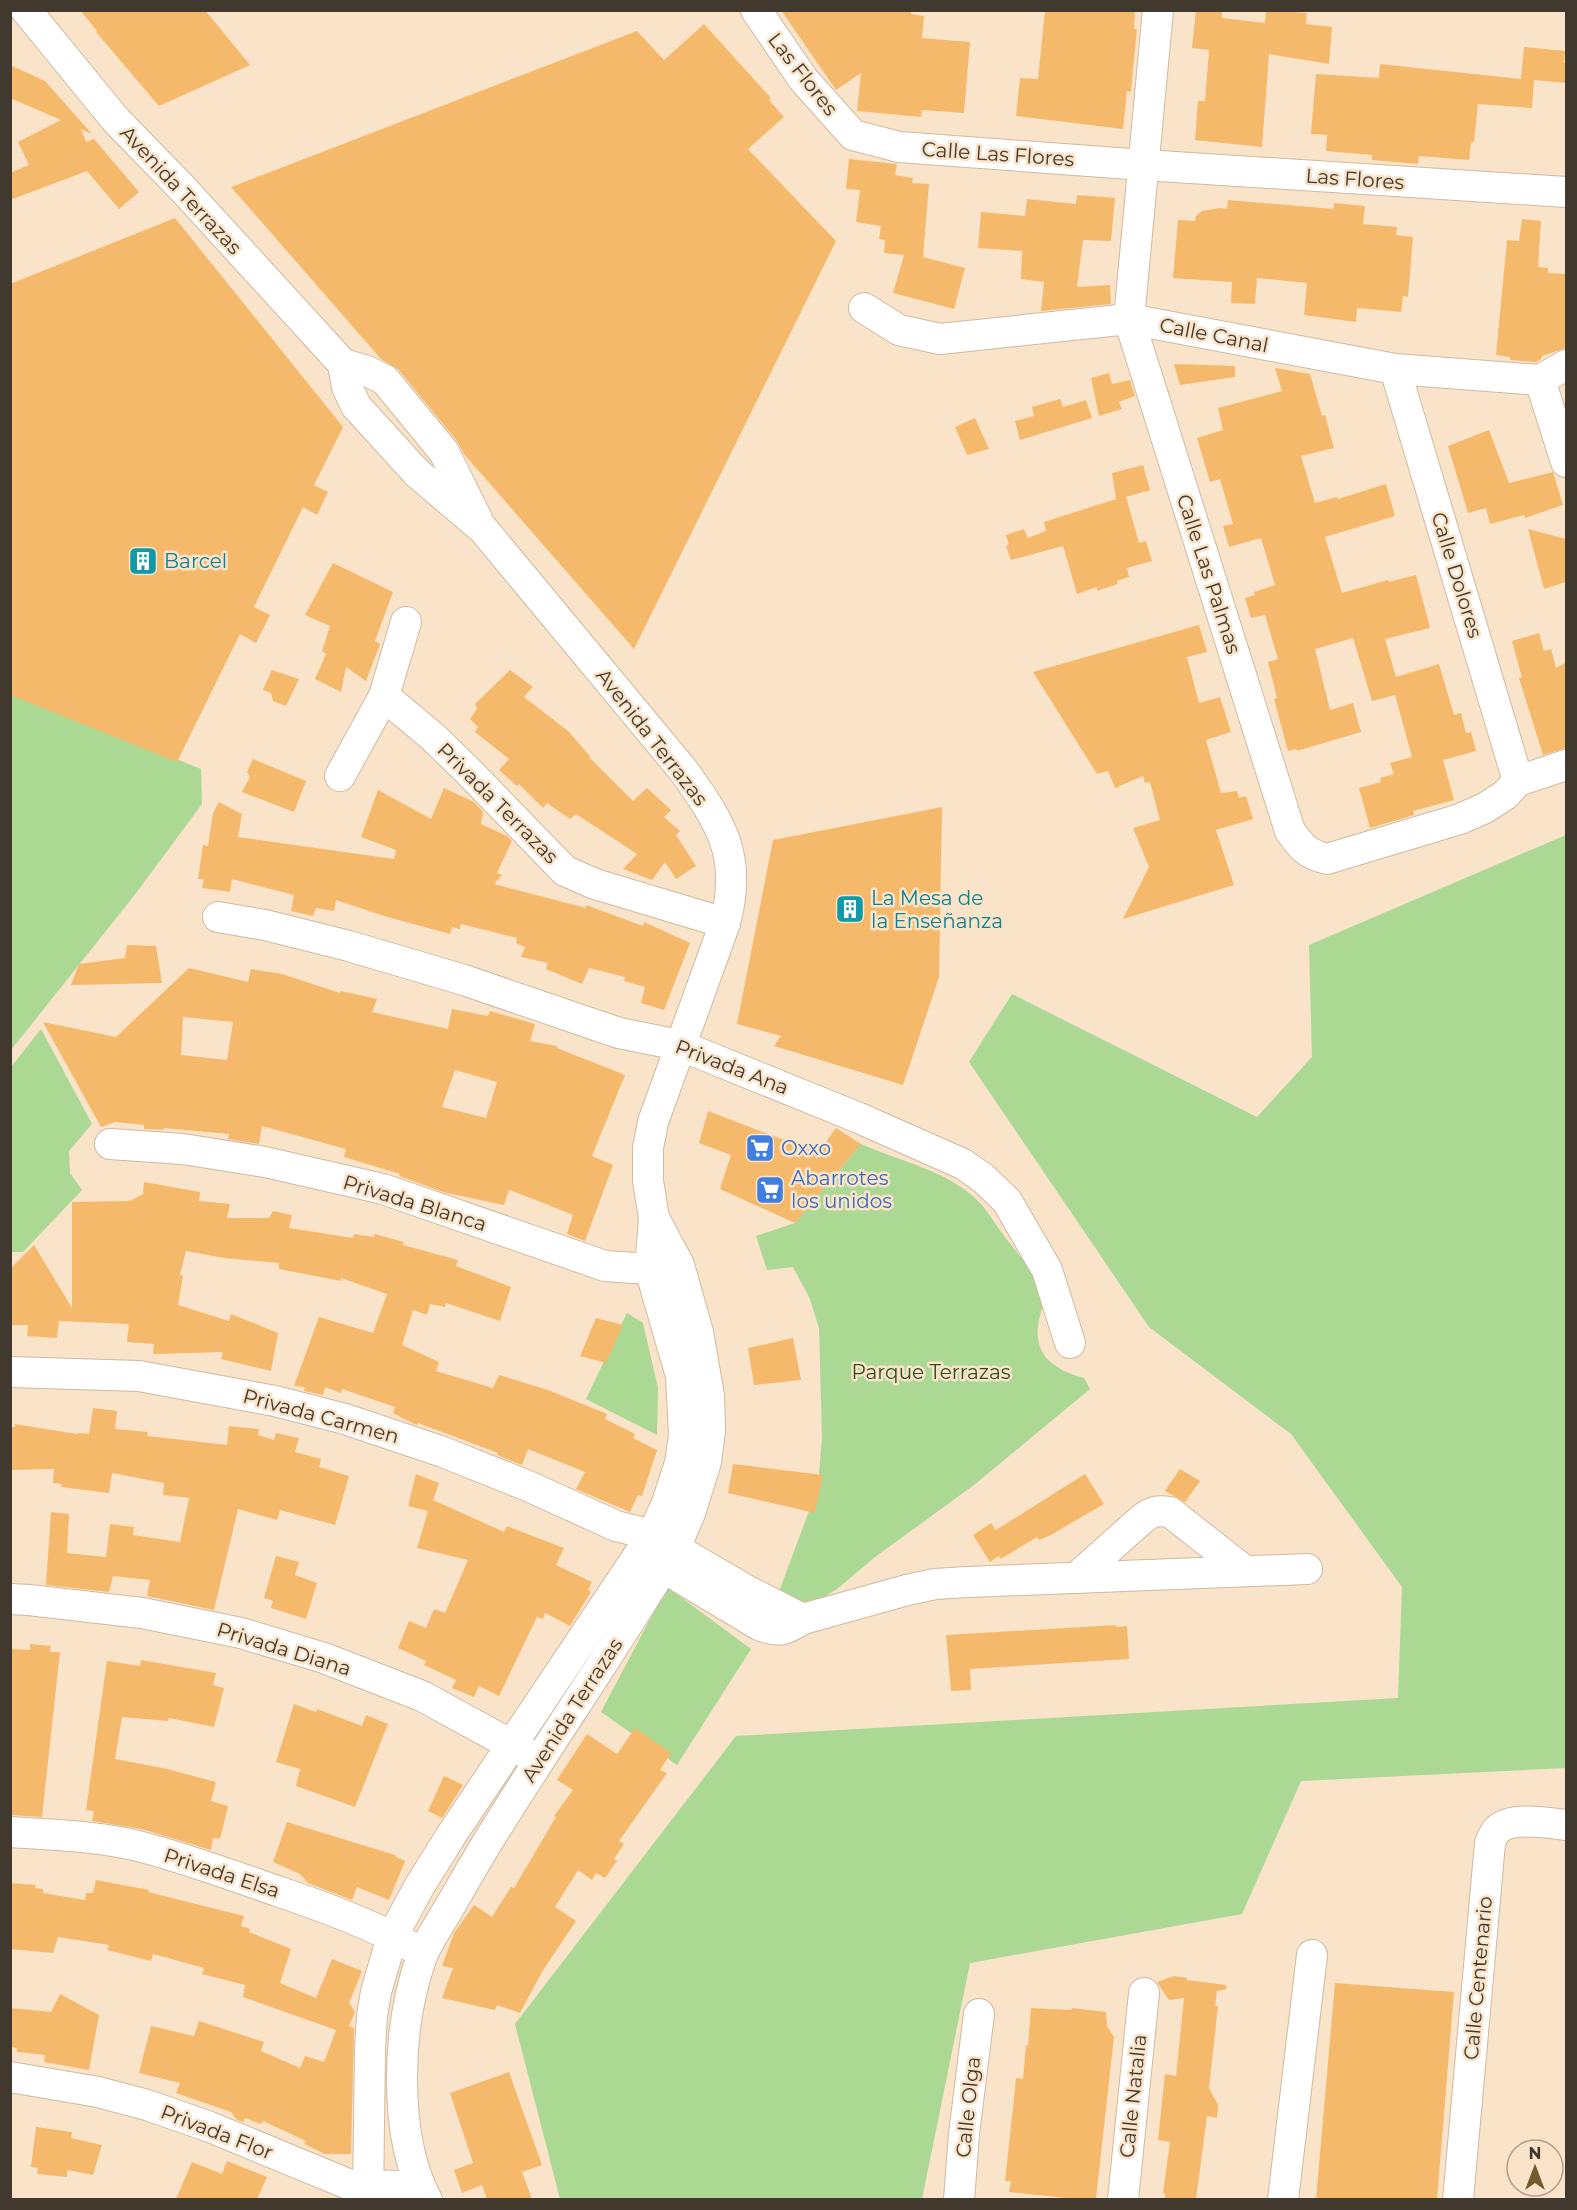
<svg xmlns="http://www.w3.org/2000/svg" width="1577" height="2210" font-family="Montserrat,sans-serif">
  <rect width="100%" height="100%" fill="#f9e3c9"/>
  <g fill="#abd893">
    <polygon points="11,693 201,769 202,804 133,897 11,1050"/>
    <polygon points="1566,835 1566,1768 1301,1781 1242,1914 970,1963 922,2199 560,2199 515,2024 736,1736 1398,1698 1402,1587 1291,1434 1149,1327 969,1062 1012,994 1257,1117 1312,1057 1309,945"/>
    <polygon points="41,1029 92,1124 69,1151 70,1173 82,1190 23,1252 11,1252 11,1067"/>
    <path d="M 861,1144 C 899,1161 950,1171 980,1203 C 987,1210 993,1221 999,1229 C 1012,1247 1036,1273 1042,1295 C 1045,1306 1039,1315 1038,1326 C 1034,1357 1057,1371 1084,1378 L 1090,1389 L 974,1485 L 875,1557 L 837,1589 L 824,1597 L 808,1601 L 789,1602 L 780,1595 L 780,1589 L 818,1487 L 822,1437 L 819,1328 L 810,1299 L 793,1267 L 767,1270 L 756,1236 L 795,1223 Z"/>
    <polygon points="627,1313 643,1323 658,1388 657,1435 586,1399"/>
    <polygon points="667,1587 751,1649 677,1765 601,1712"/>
  </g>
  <g fill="#f5b96c" fill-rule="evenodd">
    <polygon points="80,10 205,10 250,65 159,106 96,32 97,31"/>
    <polygon points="781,10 911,10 911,14 924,16 922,38 970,42 964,113 922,110 921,117 857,111 861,73 836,90"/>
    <polygon points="1045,10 1135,11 1134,29 1137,29 1133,68 1131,92 1127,91 1123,129 1016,116 1020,78 1038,79"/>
    <polygon points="1196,10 1222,10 1222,18 1265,23 1266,10 1307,13 1306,24 1332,27 1329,64 1269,54 1262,147 1195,140 1198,101 1205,101 1209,50 1192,48"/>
    <polygon points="704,24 771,98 769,100 784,117 748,149 836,241 634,649 464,454 457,441 398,369 381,359 231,187 637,31 664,60"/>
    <polygon points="1524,47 1565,51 1564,63 1566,63 1566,83 1534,80 1532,108 1478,104 1474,142 1471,142 1469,160 1419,156 1418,164 1372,160 1372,155 1326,151 1327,135 1311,134 1316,74 1379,78 1380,64 1521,79"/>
    <polygon points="10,65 45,81 92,134 81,129 86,142 94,139 139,192 119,209 87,171 10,200 10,173 29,165 18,142 61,120 10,98"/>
    <polygon points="849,159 897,164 895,175 913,178 912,183 929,184 923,257 965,268 954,309 893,293 904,255 884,253 885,240 879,239 881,226 856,222 860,190 846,189"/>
    <polygon points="1077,195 1115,198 1111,241 1083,240 1077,287 1110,285 1111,304 1041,311 1044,282 1021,279 1022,251 978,248 981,212 1025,216 1027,199 1076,204"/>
    <polygon points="1228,200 1334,209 1334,203 1365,206 1363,224 1397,227 1396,235 1413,237 1408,297 1403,296 1401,312 1357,308 1356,322 1304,315 1307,283 1257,278 1255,304 1231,303 1232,282 1173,278 1178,220 1195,221 1196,216 1202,211 1220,208 1227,209"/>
    <polygon points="175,218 343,427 314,485 328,492 317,515 303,507 254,607 270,615 256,643 240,634 177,762 10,695 10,284"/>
    <polygon points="1522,219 1541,221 1538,267 1548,268 1548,273 1566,274 1566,348 1542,356 1541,359 1536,362 1510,360 1510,357 1496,355 1507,240 1519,241"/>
    <polygon points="1174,364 1235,366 1235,377 1180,385"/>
    <polygon points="1275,368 1310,374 1322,416 1325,415 1334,448 1301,456 1315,503 1337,497 1338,499 1386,484 1395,516 1325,537 1342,593 1388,580 1389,582 1416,575 1430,628 1385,639 1396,677 1439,664 1454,715 1461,713 1466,733 1471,732 1476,751 1443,760 1454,800 1413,811 1414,815 1370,828 1359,788 1381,782 1380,778 1394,774 1390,763 1412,757 1395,695 1372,701 1353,638 1315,649 1330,710 1353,703 1361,732 1297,751 1297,749 1288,751 1274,699 1277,698 1268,662 1278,659 1265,615 1251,618 1245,598 1255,595 1254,592 1275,585 1261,538 1229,547 1223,526 1233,524 1220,479 1210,482 1197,438 1223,430 1218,408 1282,391"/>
    <polygon points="1109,373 1112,384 1130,380 1135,396 1119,402 1122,409 1099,416 1091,378"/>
    <polygon points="1060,399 1063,407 1086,400 1092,418 1020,440 1015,421 1034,416 1032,407"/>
    <polygon points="975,418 989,449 967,455 955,427"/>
    <polygon points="1489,430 1509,483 1553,472 1563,505 1525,518 1524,515 1490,524 1486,508 1468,513 1448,446"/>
    <polygon points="1143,465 1150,490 1126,497 1139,543 1146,541 1152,561 1127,568 1129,577 1117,581 1118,584 1097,591 1097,587 1077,594 1063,546 1011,560 1006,546 1009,545 1006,535 1024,529 1028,538 1046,531 1044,522 1116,499 1112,473"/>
    <polygon points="1528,529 1566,539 1566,582 1544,589"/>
    <polygon points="333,563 393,592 375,641 380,644 366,681 346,667 341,692 315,679 326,654 322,651 330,626 305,615"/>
    <polygon points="1199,625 1207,652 1187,657 1199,703 1220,697 1231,732 1206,740 1221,793 1237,791 1239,798 1246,796 1253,819 1216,830 1234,885 1123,919 1149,867 1133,828 1160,820 1150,782 1145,783 1143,776 1115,788 1108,771 1097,774 1033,672"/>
    <polygon points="1539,633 1544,651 1551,649 1556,668 1566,662 1566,748 1543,755 1519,678 1522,678 1512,641"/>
    <polygon points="272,670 299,679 286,706 273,701 271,693 263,690"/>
    <polygon points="510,670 533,687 524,697 568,731 590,756 589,757 633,801 647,788 671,810 664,817 680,831 676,835 696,866 676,879 665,862 652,880 623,869 637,854 576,814 570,819 547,803 543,808 519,784 517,786 499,770 509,759 475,732 478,727 470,719 477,709 475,704"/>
    <polygon points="253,759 306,781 294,812 242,792 250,777 247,772"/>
    <polygon points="444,788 474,802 483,812 481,824 507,836 512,841 497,873 502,875 494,884 586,908 586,905 643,926 644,922 690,943 664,1010 641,1003 645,987 624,981 625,977 589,968 582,984 546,969 548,963 521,957 525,947 516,943 517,938 461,924 460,929 452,927 450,934 384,916 336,900 334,911 316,908 313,916 291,911 294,895 232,879 230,892 202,888 204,879 198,879 203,845 208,846 213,813 219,802 242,814 238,837 394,859 396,850 361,837 378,790 431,819"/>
    <polygon points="942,807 939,977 903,1085 774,1046 781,1036 737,1024 773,840"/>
    <polygon points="127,945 156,946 162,983 71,985 79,964 125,958"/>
    <path d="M 189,968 L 248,982 L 251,969 L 282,974 L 340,993 L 341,991 L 377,999 L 372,1012 L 448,1029 L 452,1009 L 488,1016 L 490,1011 L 535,1024 L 530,1041 L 557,1046 L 557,1048 L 625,1075 L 592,1156 L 613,1165 L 585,1241 L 567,1234 L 573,1215 L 541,1202 L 509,1190 L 504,1205 L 446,1193 L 399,1176 L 400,1174 L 344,1157 L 346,1149 L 262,1126 L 259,1144 L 228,1139 L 229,1134 L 164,1128 L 163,1130 L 149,1129 L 144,1129 L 144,1125 L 115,1122 L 101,1127 L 43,1022 L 116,1037 ZM 183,1017 L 233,1022 L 227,1060 L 181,1055 ZM 455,1070 L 497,1082 L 486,1118 L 442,1107 Z"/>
    <polygon points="708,1111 818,1153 836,1128 861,1144 795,1223 720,1189 731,1155 699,1143"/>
    <polygon points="144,1182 200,1192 199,1201 230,1204 227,1218 269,1218 273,1211 292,1215 289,1228 353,1238 354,1234 374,1237 375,1234 404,1242 403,1245 458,1260 456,1266 511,1287 500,1321 446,1303 445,1307 430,1304 427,1315 413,1310 402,1345 439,1362 436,1371 493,1388 499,1375 548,1390 607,1414 605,1419 635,1434 633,1438 657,1450 642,1496 638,1495 630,1512 576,1489 585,1472 528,1449 522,1465 497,1455 498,1453 418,1423 417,1425 412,1423 393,1413 395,1407 342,1389 341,1393 325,1387 323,1395 304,1391 305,1387 294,1386 319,1317 373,1333 387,1294 341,1278 341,1281 279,1269 279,1263 224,1258 186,1251 180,1275 183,1276 178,1305 229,1321 231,1314 278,1333 271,1371 221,1359 223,1352 153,1354 154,1344 127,1342 129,1324 59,1321 57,1338 27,1336 28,1325 10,1325 10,1269 34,1245 72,1308 72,1202 130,1201 143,1194"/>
    <polygon points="596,1318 623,1325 606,1363 580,1356"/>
    <polygon points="793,1338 801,1380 754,1385 748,1348"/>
    <polygon points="93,1408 117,1411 115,1429 148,1432 147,1436 227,1445 229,1426 259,1429 258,1435 274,1440 276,1433 299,1438 295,1452 321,1459 319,1467 349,1476 335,1525 280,1510 277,1520 238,1509 214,1610 147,1596 150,1580 113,1576 109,1592 46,1585 51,1512 69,1514 67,1553 106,1557 110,1524 134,1527 133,1535 180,1542 189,1498 163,1495 164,1483 112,1473 109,1493 61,1487 62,1484 53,1483 54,1469 10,1470 10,1427 15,1427 15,1424 77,1434 78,1433 89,1434"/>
    <polygon points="733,1464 823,1475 815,1513 728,1493"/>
    <polygon points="1180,1469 1200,1481 1185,1502 1165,1491"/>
    <polygon points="416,1474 439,1483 433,1500 504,1532 507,1526 564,1548 556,1565 592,1582 588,1590 591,1592 570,1626 545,1613 543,1619 537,1617 499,1696 479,1686 474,1697 452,1688 456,1680 424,1665 426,1661 398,1648 409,1621 426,1628 434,1609 445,1613 468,1560 417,1548 428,1511 408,1506"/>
    <polygon points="1085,1474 1104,1504 1049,1536 1039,1540 1037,1537 1001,1559 999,1556 990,1562 973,1535 991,1523 996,1530"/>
    <polygon points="276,1556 299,1562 295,1575 317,1583 306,1619 271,1608 273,1601 264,1598"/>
    <polygon points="1116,1625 1116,1627 1127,1626 1129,1659 970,1669 971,1690 951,1691 946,1635"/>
    <polygon points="30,1644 51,1646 50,1652 60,1652 42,1817 10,1815 10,1679 12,1649 30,1650"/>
    <polygon points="141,1660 216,1673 213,1685 224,1688 214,1727 169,1718 168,1721 122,1717 115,1759 163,1768 216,1782 211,1801 228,1806 220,1839 213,1838 211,1850 142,1829 92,1821 94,1811 86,1810 107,1661 140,1666"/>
    <polygon points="294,1704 316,1712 317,1709 362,1726 366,1715 388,1724 355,1807 296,1786 300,1769 276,1762"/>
    <polygon points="635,1728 671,1753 660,1770 667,1773 619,1841 624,1844 614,1859 617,1861 605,1878 596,1873 592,1880 578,1870 555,1907 576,1921 542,1972 520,2013 497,2005 495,2010 442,1998 453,1968 442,1966 454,1933 474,1905 492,1917 511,1887 514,1888 556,1817 554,1816 573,1790 557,1780 587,1734 617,1754"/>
    <polygon points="444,1776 463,1785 442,1818 428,1811"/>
    <polygon points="287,1822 395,1855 396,1857 405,1861 389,1900 357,1887 352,1900 308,1883 300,1874 273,1862"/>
    <polygon points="96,1880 149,1890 148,1892 244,1916 241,1926 250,1929 249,1932 291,1949 280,1983 316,1998 332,1959 362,1971 349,2003 355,2012 349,2026 354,2028 351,2154 325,2154 304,2144 306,2141 263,2121 261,2124 245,2118 243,2122 237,2120 231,2112 176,2093 180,2083 139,2073 151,2026 194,2036 199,2021 264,2042 261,2051 300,2068 305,2056 324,2062 336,2030 243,1997 245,1985 202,1974 204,1968 153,1954 151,1961 107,1950 109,1945 58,1937 53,1953 10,1949 10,1883 36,1885 35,1888 43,1889 43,1893 85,1900 86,1893 93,1893"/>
    <polygon points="1174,1976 1187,1978 1187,1980 1226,1985 1227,1989 1217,1991 1215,2006 1218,2006 1209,2088 1218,2105 1217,2118 1207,2116 1196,2199 1165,2199 1165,2193 1163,2193 1170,2142 1158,2140 1165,2074 1176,2076 1184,1998 1169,2000 1157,1982"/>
    <polygon points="1335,1983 1454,1992 1437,2199 1316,2199"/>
    <polygon points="60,1994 99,2015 89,2070 44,2062 45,2055 17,2052 17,2048 10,2047 10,2008 51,2012"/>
    <polygon points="1031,2008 1071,2010 1072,2008 1106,2012 1107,2026 1114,2037 1096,2199 1075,2199 1009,2192 1011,2181 1005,2181 1015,2089 1016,2078 1023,2079 1026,2045 1028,2046"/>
    <polygon points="509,2072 542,2165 522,2172 532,2199 487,2199 482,2185 462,2193 454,2170 473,2163 450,2093"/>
    <polygon points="36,2127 72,2132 71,2138 102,2145 93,2175 67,2170 67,2177 37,2174 38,2168 31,2167"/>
    <polygon points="227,2161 267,2177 257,2199 176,2199 192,2162 222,2174"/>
  </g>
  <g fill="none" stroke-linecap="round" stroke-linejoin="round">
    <g stroke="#cfbaa2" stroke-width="32">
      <g id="minor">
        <polyline points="26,10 115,119 184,190 343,364 367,371 385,380 444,452 477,519"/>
        <polyline points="756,10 803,79 853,135 899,147 1144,165 1566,192"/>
        <path d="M 1158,10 L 1129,319 L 1290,831 C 1302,848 1307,854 1327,859 L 1460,819 L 1485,808 L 1505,795 L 1518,781 L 1566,765"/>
        <polyline points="864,308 899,330 940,339 1129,319 1395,369 1540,380 1566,365"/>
        <path d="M 343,364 L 347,387 L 356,406 L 417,473 L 483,529 L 683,770 C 721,823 743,856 725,923 L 653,1122 L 648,1148 L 648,1181 L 654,1218 L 650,1269 L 681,1376 L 684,1435 L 680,1463 L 667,1503 L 652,1535 L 452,1834 L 419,1887 L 392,1937 L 376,1992 L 372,2016 L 370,2050 L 368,2200"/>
        <polyline points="1395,369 1518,781"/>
        <polyline points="1540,380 1566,462"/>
        <polyline points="384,696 433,737 469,772 565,871 595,884 725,923"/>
        <polyline points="340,776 384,696 406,622"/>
        <polyline points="218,917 265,925 349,946 464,980 619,1033 679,1045 859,1118 963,1164 983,1178 1007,1201 1047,1270 1070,1343"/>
        <polyline points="110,1144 183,1149 265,1162 383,1189 605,1266 650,1269 669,1267"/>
        <polyline points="10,1372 139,1376 275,1401 345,1419 443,1452 528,1486 616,1526 652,1535 746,1590 803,1619"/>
        <path d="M 647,1558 L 759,1625 C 779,1633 786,1630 803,1619 L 907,1590 L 935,1584 L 967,1582 L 1307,1569"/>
        <path d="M 1076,1578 L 1142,1519 C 1152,1511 1158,1510 1170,1512 L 1245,1571"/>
        <polyline points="10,1599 29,1600 142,1613 241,1633 324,1658 422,1696 528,1754"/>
        <path d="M 10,1832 C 53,1835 97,1836 138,1846 C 185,1858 231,1875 277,1891 C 322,1906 368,1923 408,1945"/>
        <polyline points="10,2077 98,2092 147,2105 210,2127 348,2184 420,2187"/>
        <path d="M 427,2200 C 392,2134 397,2025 422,1956 C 428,1941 438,1927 446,1913 C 463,1884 479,1855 497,1827 C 555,1734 618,1643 675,1548 L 690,1513 L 706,1462 L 710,1431 L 709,1396 L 698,1332 L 679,1265 L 654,1218"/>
        <polyline points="959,2200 964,2134 979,2014"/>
        <polyline points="1123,2200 1144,1993"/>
        <polyline points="1283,2200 1312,1955"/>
        <path d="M 1458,2200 L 1490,1843 C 1492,1839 1494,1833 1497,1830 C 1511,1816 1548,1823 1566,1825"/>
      </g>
    </g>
    <use href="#minor" stroke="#fff" stroke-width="30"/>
  </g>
  <defs>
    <g id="building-square" transform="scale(1.5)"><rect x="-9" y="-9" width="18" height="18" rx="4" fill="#0f9aa8" stroke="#f9e3c9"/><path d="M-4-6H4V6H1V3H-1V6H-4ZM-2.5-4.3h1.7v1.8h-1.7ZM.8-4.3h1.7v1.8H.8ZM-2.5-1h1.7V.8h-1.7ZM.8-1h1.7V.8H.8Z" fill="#fff"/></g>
    <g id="supermarket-square" transform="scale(1.5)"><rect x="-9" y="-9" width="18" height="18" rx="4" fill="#3f7fe0" stroke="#f9e3c9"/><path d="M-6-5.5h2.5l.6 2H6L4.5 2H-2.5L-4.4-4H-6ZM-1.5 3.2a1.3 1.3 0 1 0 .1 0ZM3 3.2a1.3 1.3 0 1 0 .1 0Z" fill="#fff"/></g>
  </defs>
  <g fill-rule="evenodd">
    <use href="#building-square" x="143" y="561"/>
    <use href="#building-square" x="850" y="909"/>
    <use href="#supermarket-square" x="760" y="1148"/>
    <use href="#supermarket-square" x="770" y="1190"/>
  </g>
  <g text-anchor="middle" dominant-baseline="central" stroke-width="5" stroke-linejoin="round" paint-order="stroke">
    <g font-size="20" fill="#41382e" stroke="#f9e3c9">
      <text transform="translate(803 74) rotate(52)">Las Flores</text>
      <text transform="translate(998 154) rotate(4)">Calle Las Flores</text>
      <text transform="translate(1355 179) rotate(4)">Las Flores</text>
      <text transform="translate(181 190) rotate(47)">Avenida Terrazas</text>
      <text transform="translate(1214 335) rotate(11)">Calle Canal</text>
      <text transform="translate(1209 574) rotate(72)">Calle Las Palmas</text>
      <text transform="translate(1457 575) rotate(73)">Calle Dolores</text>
      <text transform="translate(652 737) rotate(52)">Avenida Terrazas</text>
      <text transform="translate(498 803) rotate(45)">Privada Terrazas</text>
      <text transform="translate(732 1067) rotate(21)">Privada Ana</text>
      <text transform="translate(415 1203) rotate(17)">Privada Blanca</text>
      <text transform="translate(321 1416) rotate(15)">Privada Carmen</text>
      <text transform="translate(284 1649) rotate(17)">Privada Diana</text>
      <text transform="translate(572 1710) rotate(-57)">Avenida Terrazas</text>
      <text transform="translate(222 1873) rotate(18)">Privada Elsa</text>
      <text transform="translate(1478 1978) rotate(-85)">Calle Centenario</text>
      <text transform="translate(1133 2096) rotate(-84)">Calle Natalia</text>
      <text transform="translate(968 2107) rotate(-84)">Calle Olga</text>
      <text transform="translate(217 2132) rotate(21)">Privada Flor</text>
    </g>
    <g font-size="20" fill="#0d838f" stroke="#f9e3c9" text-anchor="start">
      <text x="164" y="561">Barcel</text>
      <text x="871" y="898">La Mesa de<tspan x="871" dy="23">la Enseñanza</tspan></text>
    </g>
    <g font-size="20" fill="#366cbe" stroke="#f9e3c9" text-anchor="start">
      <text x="781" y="1148">Oxxo</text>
      <text x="791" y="1178">Abarrotes<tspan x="791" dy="23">los unidos</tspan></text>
    </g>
    <g font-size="20" fill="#2f4f1a" stroke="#f9e3c9">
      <text x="931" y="1372">Parque Terrazas</text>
    </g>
  </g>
  <rect width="1577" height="2210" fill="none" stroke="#41382e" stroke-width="24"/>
  <g transform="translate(1535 2168)"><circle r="28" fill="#f9e3c9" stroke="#af9f8b" stroke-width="1.5"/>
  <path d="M0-4.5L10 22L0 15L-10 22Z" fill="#755a2c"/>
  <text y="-9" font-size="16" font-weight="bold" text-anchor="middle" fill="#41382e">N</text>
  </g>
</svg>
